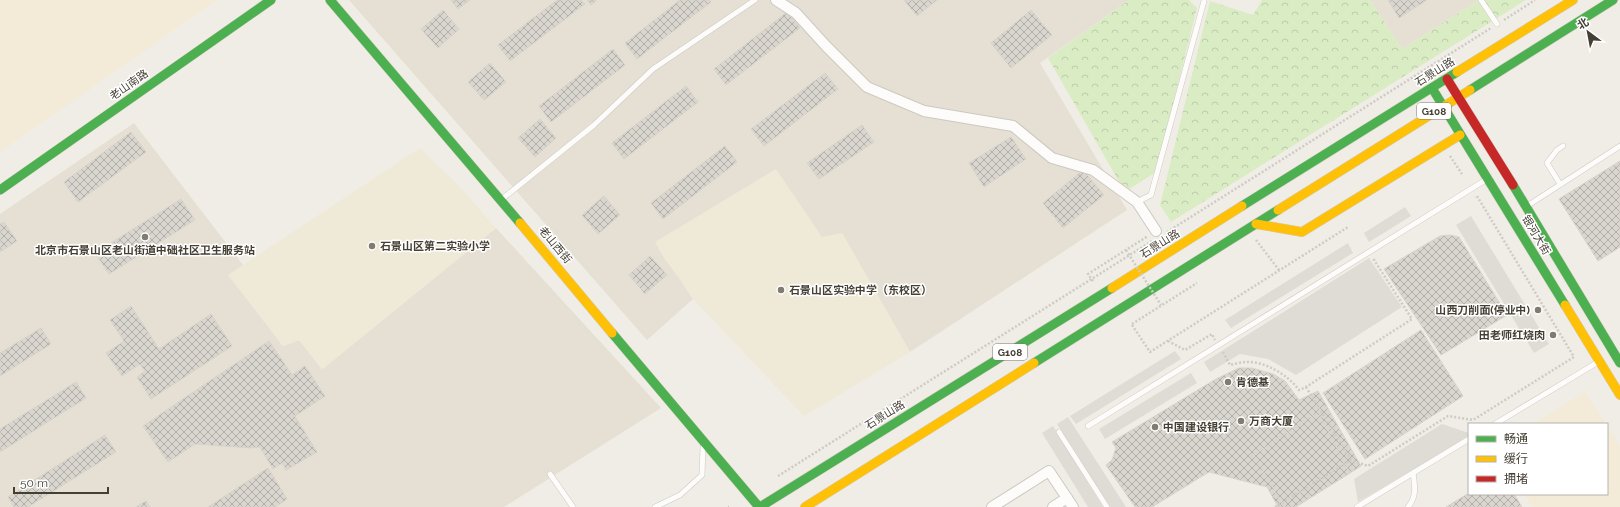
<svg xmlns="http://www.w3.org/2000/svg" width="1620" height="507" font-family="Raleway,'Noto Sans SC',sans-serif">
  <defs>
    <pattern id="forest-crowns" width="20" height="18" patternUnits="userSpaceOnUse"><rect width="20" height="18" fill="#daecc4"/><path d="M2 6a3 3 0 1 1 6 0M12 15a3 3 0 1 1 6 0" fill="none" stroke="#bccba9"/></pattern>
    <pattern id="building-cross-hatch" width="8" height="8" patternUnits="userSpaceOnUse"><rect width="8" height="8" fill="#d9d6cf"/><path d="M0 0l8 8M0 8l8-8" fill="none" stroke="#b2afa9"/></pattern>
  </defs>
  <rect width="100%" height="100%" fill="#f0ede6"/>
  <g fill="#e5e0d3">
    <polygon points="349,0 1129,0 1040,63 1127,210 910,352 842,233 681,281 693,299 647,340"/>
    <polygon points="1370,0 1479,0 1402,49"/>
    <polygon points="134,123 243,265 229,275 283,346 299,340 322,369 496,228 661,408 504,507 0,507 0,214"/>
  </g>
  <g fill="#f4ead8">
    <polygon points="0,0 217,0 0,152"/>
    <polygon points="1585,392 1606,424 1533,424"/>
    <polygon points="1607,426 1620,446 1620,507 1533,507 1524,494 1607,494"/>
  </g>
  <g fill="#efe9d8">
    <polygon points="420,148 457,184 496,228 323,369 299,340 283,346 228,275"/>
    <polygon points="776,169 822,237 842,233 910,352 804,416 693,299 681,281 664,258 655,242"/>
  </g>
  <g fill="url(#forest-crowns)">
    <polygon points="1129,0 1189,0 1197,8 1156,172 1125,192 1048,58"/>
    <polygon points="1262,0 1370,0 1402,49 1479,0 1526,0 1171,222 1160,205 1210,1 1253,15"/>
  </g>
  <g fill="#dfdcd6">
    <polygon points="1405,207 1411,216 1369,242 1364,233"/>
    <polygon points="1471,216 1549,344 1534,353 1456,225"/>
    <polygon points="1348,243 1353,253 1231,328 1225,320"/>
    <polygon points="1369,258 1402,307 1296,375 1268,359 1240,354 1210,372 1204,362"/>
    <polygon points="1175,351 1181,359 1076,424 1070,416"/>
    <polygon points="1191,373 1197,383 1105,439 1099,429"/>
    <polygon points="1068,417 1126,507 1110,507 1057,424"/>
    <polygon points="1442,424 1469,433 1469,437 1358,502 1354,479"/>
    <polygon points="1053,426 1103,507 1088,507 1042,433"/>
  </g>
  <g fill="url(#building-cross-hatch)" stroke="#d8d4cc">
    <polygon points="451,0 470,0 458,9"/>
    <polygon points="557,0 581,0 585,4 510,61 498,45"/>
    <polygon points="587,0 597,0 591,5"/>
    <polygon points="680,0 710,0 711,2 637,59 625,43"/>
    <polygon points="904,0 937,0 917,16"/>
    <polygon points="1388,0 1427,0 1399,18"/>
    <polygon points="443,10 459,29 438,48 421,29"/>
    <polygon points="1031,10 1052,35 1011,68 991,43"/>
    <polygon points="787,12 800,28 726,85 714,69"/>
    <polygon points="613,49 625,65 551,122 539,106"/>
    <polygon points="490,63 506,82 484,100 468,82"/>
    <polygon points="825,73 838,89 764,146 751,129"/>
    <polygon points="686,86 698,102 624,159 612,143"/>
    <polygon points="540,119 556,138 535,157 518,138"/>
    <polygon points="862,125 874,142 819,179 807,163"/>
    <polygon points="131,132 146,152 78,202 64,182"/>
    <polygon points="1011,137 1026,159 984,187 969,163"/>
    <polygon points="725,146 737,162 663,219 651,203"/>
    <polygon points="1620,161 1620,247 1598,261 1559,199"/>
    <polygon points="1083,170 1104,195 1063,228 1043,203"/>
    <polygon points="604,196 620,215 598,234 582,215"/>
    <polygon points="181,199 195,220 109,274 95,253"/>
    <polygon points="4,222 17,241 0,252 0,224"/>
    <polygon points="1450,235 1459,237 1507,315 1441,355 1384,269 1440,236"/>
    <polygon points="650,256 667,275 645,294 629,275"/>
    <polygon points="131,306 159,349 211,314 232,346 151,399 137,377 145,371 140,364 122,376 106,353 124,341 110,320"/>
    <polygon points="41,328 51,344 0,376 0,353"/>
    <polygon points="1421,330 1463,396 1365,459 1323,393"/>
    <polygon points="269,341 292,375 305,366 325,396 295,416 317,452 286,470 282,463 273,469 260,447 251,448 195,444 168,462 143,426"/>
    <polygon points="1239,368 1252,368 1273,374 1285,381 1299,400 1318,391 1361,466 1296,507 1278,507 1267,487 1209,472 1152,507 1135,507 1106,465 1112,460 1116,448 1112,442 1216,379"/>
    <polygon points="76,382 86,398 0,452 0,429"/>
    <polygon points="1318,412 1350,473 1295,507 1284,507 1254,455"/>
    <polygon points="105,435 116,452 28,507 14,507 8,497"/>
    <polygon points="268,468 287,499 275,507 208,507"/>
    <polygon points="1469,493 1469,494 1514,494 1522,507 1446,507"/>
    <polygon points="146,501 150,507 136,507"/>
  </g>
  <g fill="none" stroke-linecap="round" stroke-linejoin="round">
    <g stroke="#ccc9c2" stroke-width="6">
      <g id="lane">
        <polyline points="1481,0 1497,24"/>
        <polyline points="1560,184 1547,163 1557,150 1563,146"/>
        <polyline points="502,199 594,125 653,69 755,0"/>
        <polyline points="1137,202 1151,195 1204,1"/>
        <polyline points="1527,206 1620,146"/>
        <polyline points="1495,424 1598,362"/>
        <polyline points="1088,426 1487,179"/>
        <polyline points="1059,432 1107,507"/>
        <polyline points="550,474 573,507"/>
        <polyline points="655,507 680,495 702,475 703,447"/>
        <polyline points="1357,507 1469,439"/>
        <path d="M 1408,507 C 1417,496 1415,486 1413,473"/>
      </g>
    </g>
    <g stroke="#ccc9c2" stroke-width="12">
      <g id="street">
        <polyline points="776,0 796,13 826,46 867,87 924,111 1013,126 1052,158 1093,170 1137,202 1156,231"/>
        <polyline points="992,507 1049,471 1073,507"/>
        <polyline points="1053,507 1067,498"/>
      </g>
    </g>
    <g stroke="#d0ccbd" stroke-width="10">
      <g id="fast">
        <polyline points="330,0 520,223"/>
        <polyline points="1432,88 1565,305"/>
        <polyline points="1470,90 1613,0"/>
        <polyline points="1513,185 1620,363"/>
        <polyline points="0,190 271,0"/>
        <polyline points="1242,206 1457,72"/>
        <polyline points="612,333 759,507"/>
        <polyline points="1034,363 1278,210"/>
        <polyline points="760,507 1112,288"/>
      </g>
    </g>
    <g stroke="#d0ccbd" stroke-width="10">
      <g id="slow">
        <polyline points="1457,72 1573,0"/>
        <polyline points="1278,210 1470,90"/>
        <polyline points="520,223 612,333"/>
        <polyline points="1256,224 1302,232 1460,135"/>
        <polyline points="1112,288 1242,206"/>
        <polyline points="1565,305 1620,395"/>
        <polyline points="805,507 1034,363"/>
      </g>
    </g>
    <g stroke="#d0ccbd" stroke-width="10">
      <polyline id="jam" points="1447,79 1513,185"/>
    </g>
    <g stroke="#cecbc6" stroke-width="2.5" stroke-dasharray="2 2" stroke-linecap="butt">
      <polyline points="1504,20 1535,0"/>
      <polyline points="1450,156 1462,174"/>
      <polyline points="1167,232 1491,28"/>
      <polyline points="1256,240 1279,270"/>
      <polyline points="1093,281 1088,274 1148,236"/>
      <polyline points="1132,324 1197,283"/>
      <polyline points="1132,325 1150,352 1348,227"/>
      <polyline points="1168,341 1185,350 1212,334 1215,340"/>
      <path d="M 1223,352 L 1230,365 C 1235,364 1241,362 1246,362 C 1265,361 1288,375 1299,390 L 1306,387 L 1412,319 L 1374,260 L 1375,259"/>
      <polyline points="1306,387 1351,460"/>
      <polyline points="778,476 1152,241"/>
      <polyline points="728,507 729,507"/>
      <polyline points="1275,507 1351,460 1368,466 1448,416 1473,420 1574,357 1477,196 1475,197"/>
    </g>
    <use href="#lane" stroke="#fdfcfb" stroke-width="5"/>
    <use href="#street" stroke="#fdfcfb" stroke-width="10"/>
    <use href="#fast" stroke="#4caf50" stroke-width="9"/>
    <use href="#slow" stroke="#ffc107" stroke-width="9"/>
    <use href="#jam" stroke="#c62828" stroke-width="9"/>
    <polyline stroke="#cecbc6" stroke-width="2.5" stroke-dasharray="2 2" stroke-linecap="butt" points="1126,250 1161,305"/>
  </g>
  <g fill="#817c72" stroke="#fff" stroke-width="1.5">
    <circle cx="145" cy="237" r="4"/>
    <circle cx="372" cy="246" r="4"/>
    <circle cx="781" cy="290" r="4"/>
    <circle cx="1538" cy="310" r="4"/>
    <circle cx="1553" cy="335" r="4"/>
    <circle cx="1228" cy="382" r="4"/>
    <circle cx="1241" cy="421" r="4"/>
    <circle cx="1155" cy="427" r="4"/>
  </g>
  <g text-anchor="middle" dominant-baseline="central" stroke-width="3" stroke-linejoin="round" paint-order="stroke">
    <g fill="#fff" stroke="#7d7970" stroke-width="1">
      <rect x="1417" y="103" width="34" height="16" rx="3"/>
      <rect x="993" y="344" width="34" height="16" rx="3"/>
    </g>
    <g font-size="10" font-weight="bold" fill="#453f33">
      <text x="1434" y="111">G108</text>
      <text x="1010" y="352">G108</text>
    </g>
    <g font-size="11" fill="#453f33" stroke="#fff">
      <text transform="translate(1435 72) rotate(-32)">石景山路</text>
      <text transform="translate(129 85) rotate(-35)">老山南路</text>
      <text transform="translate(1536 235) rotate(59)">银河大街</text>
      <text transform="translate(1160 244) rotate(-32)">石景山路</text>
      <text transform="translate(555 245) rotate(50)">老山西街</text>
      <text transform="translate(885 415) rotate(-32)">石景山路</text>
    </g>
    <g font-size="11" font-weight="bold" fill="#453f33" stroke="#fff" text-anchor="start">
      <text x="380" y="246">石景山区第二实验小学</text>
      <text x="145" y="250" text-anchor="middle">北京市石景山区老山街道中础社区卫生服务站</text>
      <text x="789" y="290">石景山区实验中学（东校区）</text>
      <text x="1530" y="310" text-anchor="end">山西刀削面(停业中)</text>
      <text x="1545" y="335" text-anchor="end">田老师红烧肉</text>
      <text x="1236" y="382">肯德基</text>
      <text x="1249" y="421">万商大厦</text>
      <text x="1163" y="427">中国建设银行</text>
    </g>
  </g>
  <rect x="1468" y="423" width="140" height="72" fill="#ffffff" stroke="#b5b2ad"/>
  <rect x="1476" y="436" width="20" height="6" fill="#4caf50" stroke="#b5b2ad"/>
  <text x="1504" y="443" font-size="12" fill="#453f33">畅通</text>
  <rect x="1476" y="456" width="20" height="6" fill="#ffc107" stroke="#b5b2ad"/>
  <text x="1504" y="463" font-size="12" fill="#453f33">缓行</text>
  <rect x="1476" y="476" width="20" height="6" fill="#c62828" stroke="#b5b2ad"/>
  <text x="1504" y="483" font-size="12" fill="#453f33">拥堵</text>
  <g transform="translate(1588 32) rotate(328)" stroke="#ffffff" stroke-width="3" paint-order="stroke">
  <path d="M0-3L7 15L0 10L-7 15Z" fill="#453f33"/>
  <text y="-6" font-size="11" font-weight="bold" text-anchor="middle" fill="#453f33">北</text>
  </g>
  <path d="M14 487v6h94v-6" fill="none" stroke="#453f33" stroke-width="2"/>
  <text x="20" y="487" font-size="12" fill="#453f33" stroke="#ffffff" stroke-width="3" paint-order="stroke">50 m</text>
</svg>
